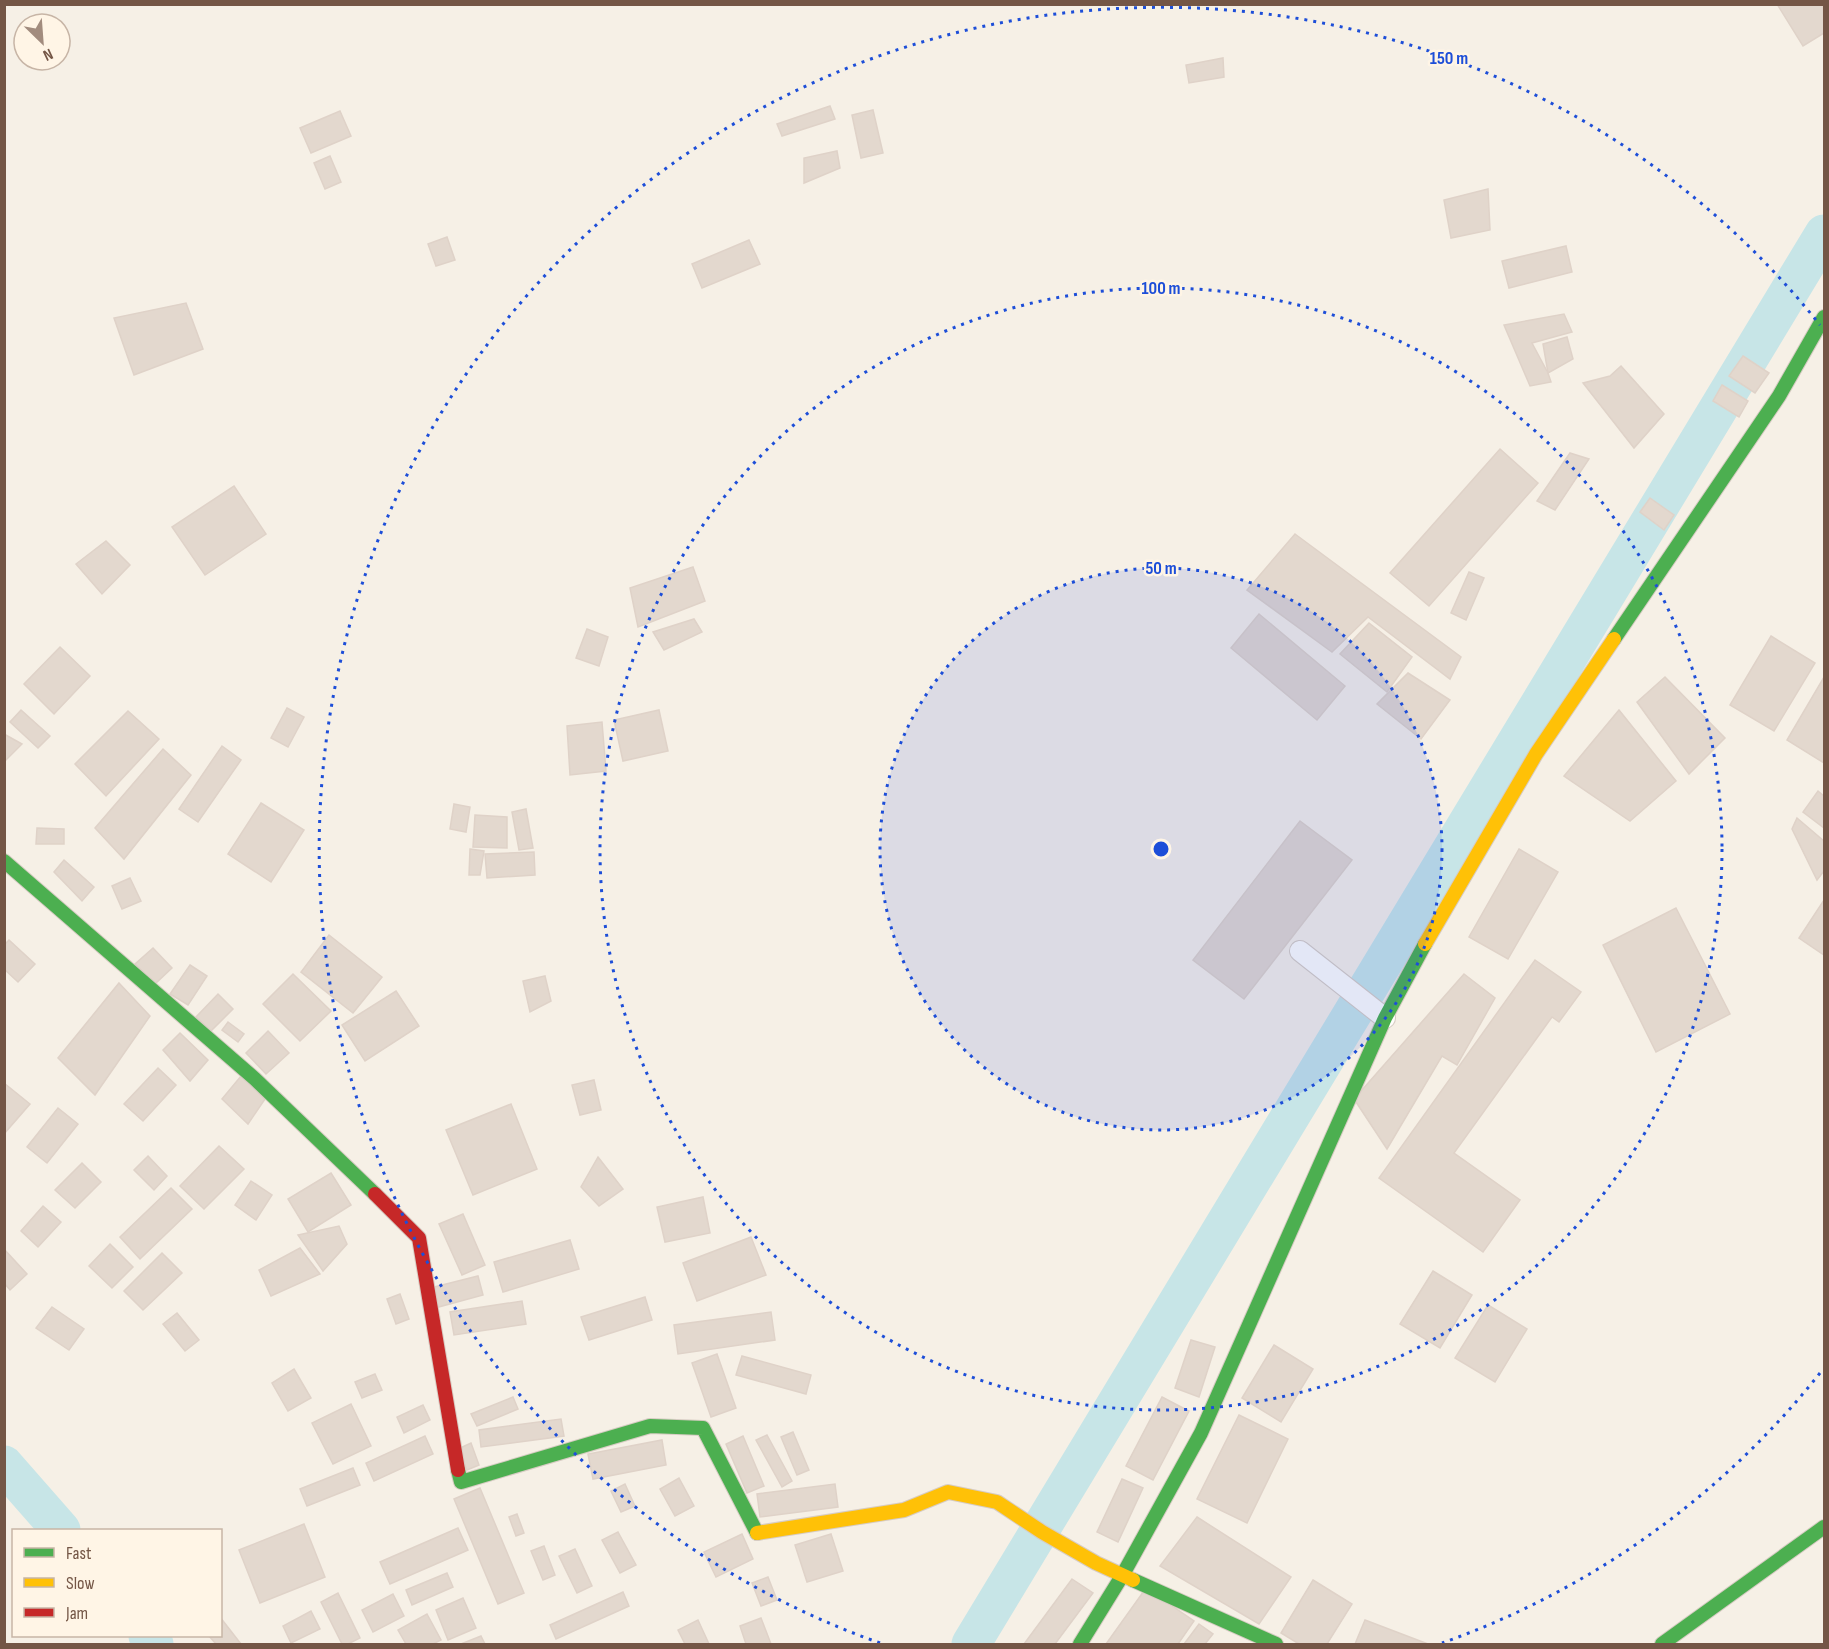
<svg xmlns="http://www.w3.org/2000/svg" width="1829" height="1649" font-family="'Sofia Sans Condensed',sans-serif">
  <rect width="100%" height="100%" fill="#f6f0e6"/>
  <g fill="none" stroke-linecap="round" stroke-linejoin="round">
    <g stroke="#c7e5e7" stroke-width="39">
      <polyline points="4,1465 61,1530"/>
      <polyline points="148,1636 154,1644"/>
      <polyline points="971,1644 1824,234"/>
    </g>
  </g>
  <g fill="#e3d8ce" stroke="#dfd2c8" stroke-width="1.5">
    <polygon points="1777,4 1823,4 1824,33 1803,46"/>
    <polygon points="1223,58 1224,77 1189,83 1186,65"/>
    <polygon points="830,106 835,119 782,136 777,124"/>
    <polygon points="873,110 883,153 861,158 852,115"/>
    <polygon points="340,111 351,136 311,153 300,128"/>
    <polygon points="837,151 840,168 804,183 804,158"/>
    <polygon points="330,156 341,182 325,189 314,163"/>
    <polygon points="1488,189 1490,230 1451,238 1444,200"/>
    <polygon points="447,237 455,260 436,266 428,244"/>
    <polygon points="749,240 760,264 702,288 692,264"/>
    <polygon points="1566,246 1572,272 1509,288 1502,261"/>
    <polygon points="186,303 203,349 134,375 114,318"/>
    <polygon points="1564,314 1572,332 1532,343 1548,373 1551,382 1530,386 1504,325"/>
    <polygon points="1567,337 1573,359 1548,373 1543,344"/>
    <polygon points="1743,356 1769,373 1755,393 1729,376"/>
    <polygon points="1621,366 1664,414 1634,448 1583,383 1610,376"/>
    <polygon points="1722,385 1748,401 1739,417 1713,401"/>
    <polygon points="1500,449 1538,483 1429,606 1390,573"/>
    <polygon points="1570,453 1589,459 1555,510 1537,501"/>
    <polygon points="234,486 266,534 205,575 172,527"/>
    <polygon points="1650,498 1674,515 1664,530 1640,512"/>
    <polygon points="1295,534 1461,657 1450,679 1368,617 1332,652 1247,590"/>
    <polygon points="106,541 130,565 102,594 76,564"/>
    <polygon points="693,567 705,601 638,627 630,588"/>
    <polygon points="1469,572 1484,578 1466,620 1451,613"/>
    <polygon points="1259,614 1345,686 1317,720 1231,648"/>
    <polygon points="694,619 702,632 664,650 653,632"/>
    <polygon points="1369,623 1412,657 1387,692 1340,654"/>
    <polygon points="587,629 608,637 599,666 576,658"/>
    <polygon points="1771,636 1815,663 1774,731 1730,705"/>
    <polygon points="60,647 90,676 54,714 24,684"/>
    <polygon points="1408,673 1450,700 1421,739 1377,704"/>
    <polygon points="1665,677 1725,738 1689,774 1637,702"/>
    <polygon points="1824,677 1824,763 1787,740"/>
    <polygon points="287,708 304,717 288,747 271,738"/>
    <polygon points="21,710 50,736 38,748 10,722"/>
    <polygon points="659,710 668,751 623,761 614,720"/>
    <polygon points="1619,710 1676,781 1630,821 1564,776"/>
    <polygon points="128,711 159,739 106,796 75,764"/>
    <polygon points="602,722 606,771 570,775 567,726"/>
    <polygon points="4,734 22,744 4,762"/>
    <polygon points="222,746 241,760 198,822 179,809"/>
    <polygon points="163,749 191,775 124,859 95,828"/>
    <polygon points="1818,791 1824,796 1824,828 1803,812"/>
    <polygon points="261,803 304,830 271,882 228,854"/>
    <polygon points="454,804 470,807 466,832 450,829"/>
    <polygon points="526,809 533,848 519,850 512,812"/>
    <polygon points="475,815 507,817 507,848 473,847"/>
    <polygon points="1797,818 1824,841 1824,871 1817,880 1792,829"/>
    <polygon points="1300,821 1352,860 1244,999 1193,960"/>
    <polygon points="37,828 64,829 64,844 36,844"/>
    <polygon points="470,849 484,851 480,875 469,875"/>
    <polygon points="1519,849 1558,872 1508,959 1469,937"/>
    <polygon points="534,852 535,875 487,878 485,854"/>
    <polygon points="64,860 94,887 82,901 54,872"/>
    <polygon points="130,878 141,901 122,909 112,886"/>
    <polygon points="1824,900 1824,955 1799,938"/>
    <polygon points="1676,908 1730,1014 1656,1052 1603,945"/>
    <polygon points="329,935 382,977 353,1013 301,972"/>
    <polygon points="9,940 35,964 18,982 4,969 4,945"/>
    <polygon points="153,948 172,968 155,984 135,964"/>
    <polygon points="1535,960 1581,992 1559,1022 1552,1017 1454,1153 1520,1200 1483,1252 1379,1178"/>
    <polygon points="190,965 207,976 188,1005 170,994"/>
    <polygon points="293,974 331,1011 300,1041 263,1004"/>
    <polygon points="1464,974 1495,998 1457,1065 1442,1056 1387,1149 1354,1099"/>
    <polygon points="545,976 551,1001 530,1012 523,981"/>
    <polygon points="119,983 150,1016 95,1095 58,1058"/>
    <polygon points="396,991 419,1026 365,1061 342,1025"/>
    <polygon points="218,994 233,1009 211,1031 196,1017"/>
    <polygon points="228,1022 244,1034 238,1042 222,1030"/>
    <polygon points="268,1031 289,1053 266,1074 246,1053"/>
    <polygon points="180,1033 208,1060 190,1081 163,1050"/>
    <polygon points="158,1068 176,1085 143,1121 124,1104"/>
    <polygon points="241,1076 265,1099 248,1124 222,1099"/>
    <polygon points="594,1080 601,1110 580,1115 572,1085"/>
    <polygon points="4,1083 30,1104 4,1134"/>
    <polygon points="511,1104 537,1169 473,1195 446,1130"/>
    <polygon points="58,1108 78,1124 47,1163 27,1147"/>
    <polygon points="219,1146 244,1169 204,1209 180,1186"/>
    <polygon points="148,1156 167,1176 154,1190 134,1170"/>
    <polygon points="598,1157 623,1189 599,1206 581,1187"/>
    <polygon points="82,1163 101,1182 75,1208 55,1190"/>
    <polygon points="331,1173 351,1205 308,1232 288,1199"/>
    <polygon points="251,1181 272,1195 256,1220 235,1205"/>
    <polygon points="171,1188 192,1209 140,1259 120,1237"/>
    <polygon points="703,1197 710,1233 665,1242 657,1207"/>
    <polygon points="43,1206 61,1222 38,1247 21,1231"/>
    <polygon points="463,1214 485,1265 462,1275 439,1224"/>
    <polygon points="339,1226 347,1244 323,1271 298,1235"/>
    <polygon points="751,1237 766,1275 697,1301 683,1263"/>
    <polygon points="570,1240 579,1269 503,1292 494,1262"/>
    <polygon points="110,1244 133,1267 112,1288 89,1266"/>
    <polygon points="300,1248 320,1274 271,1296 259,1270"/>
    <polygon points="4,1249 27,1274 10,1290 4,1283"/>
    <polygon points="162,1253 182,1273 143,1310 124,1291"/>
    <polygon points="1433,1271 1472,1295 1440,1348 1400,1324"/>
    <polygon points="478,1276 483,1295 435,1308 430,1288"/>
    <polygon points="400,1294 409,1319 396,1324 387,1299"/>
    <polygon points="645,1297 652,1320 589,1340 581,1317"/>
    <polygon points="522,1301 526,1324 454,1335 450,1312"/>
    <polygon points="1488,1305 1527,1329 1495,1382 1455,1358"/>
    <polygon points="52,1307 84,1329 69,1350 36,1328"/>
    <polygon points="771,1312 775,1340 678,1354 674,1325"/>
    <polygon points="177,1313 199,1340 185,1351 163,1324"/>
    <polygon points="1191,1340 1215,1347 1199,1397 1175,1388"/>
    <polygon points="1274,1345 1313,1369 1281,1422 1242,1398"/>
    <polygon points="717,1354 736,1408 711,1417 692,1363"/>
    <polygon points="742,1356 811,1375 806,1394 736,1375"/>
    <polygon points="294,1369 311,1398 288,1411 272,1383"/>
    <polygon points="375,1374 382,1390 362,1398 355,1382"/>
    <polygon points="513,1397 518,1409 477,1426 471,1414"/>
    <polygon points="1162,1397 1189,1411 1153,1480 1126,1466"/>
    <polygon points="351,1404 371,1446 333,1464 312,1423"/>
    <polygon points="423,1405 430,1420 404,1433 397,1417"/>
    <polygon points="1239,1415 1288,1439 1247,1523 1197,1499"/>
    <polygon points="561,1419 564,1436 481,1447 479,1430"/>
    <polygon points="793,1432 809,1470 797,1475 781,1437"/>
    <polygon points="767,1435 792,1481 782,1487 756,1440"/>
    <polygon points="425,1436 433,1454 374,1481 366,1463"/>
    <polygon points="743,1436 764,1486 747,1493 726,1444"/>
    <polygon points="662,1440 666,1465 593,1479 588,1454"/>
    <polygon points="471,1443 479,1465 467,1470 458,1449"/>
    <polygon points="353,1468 360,1485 307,1506 300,1489"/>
    <polygon points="679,1478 694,1506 675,1516 660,1489"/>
    <polygon points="1122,1479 1143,1488 1118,1542 1097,1532"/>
    <polygon points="625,1484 635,1506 621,1512 611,1491"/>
    <polygon points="835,1484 838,1507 760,1517 757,1494"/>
    <polygon points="480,1488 524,1593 498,1604 454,1499"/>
    <polygon points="517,1514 524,1533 516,1536 509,1517"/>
    <polygon points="1197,1517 1291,1577 1259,1624 1160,1566"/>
    <polygon points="304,1524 325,1577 260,1603 239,1550"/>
    <polygon points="458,1528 468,1550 390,1584 380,1562"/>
    <polygon points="618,1532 636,1565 620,1573 602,1540"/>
    <polygon points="742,1534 753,1559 716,1577 704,1552"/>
    <polygon points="831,1534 843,1571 807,1582 795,1545"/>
    <polygon points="544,1546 555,1575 543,1580 531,1551"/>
    <polygon points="575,1549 592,1586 577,1593 559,1556"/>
    <polygon points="447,1573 453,1587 412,1605 406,1590"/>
    <polygon points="768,1577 777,1600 761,1606 752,1583"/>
    <polygon points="1072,1579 1093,1593 1055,1644 1024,1644"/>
    <polygon points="1313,1580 1352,1604 1327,1644 1299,1644 1281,1633"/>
    <polygon points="1146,1588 1194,1621 1178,1644 1106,1644"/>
    <polygon points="623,1592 629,1606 556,1639 550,1625"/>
    <polygon points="338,1593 360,1638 348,1644 342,1644 321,1602"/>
    <polygon points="393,1594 404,1616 373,1632 362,1610"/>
    <polygon points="463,1598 476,1628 448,1640 436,1610"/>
    <polygon points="311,1611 320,1629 291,1643 283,1626"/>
    <polygon points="427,1614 441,1640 433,1644 406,1644 398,1630"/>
    <polygon points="220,1617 241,1644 216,1644 209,1636 220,1636"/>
    <polygon points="761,1618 771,1644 746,1644 740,1626"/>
    <polygon points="698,1620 709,1644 685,1644 678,1630"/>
    <polygon points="1365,1620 1428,1644 1355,1644"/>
    <polygon points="1199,1624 1213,1634 1205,1644 1184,1644"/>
    <polygon points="481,1636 485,1644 461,1644"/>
  </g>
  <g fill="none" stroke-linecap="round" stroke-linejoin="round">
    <g stroke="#d7cdc4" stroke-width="22">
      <polyline id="lane" points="1300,951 1385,1018"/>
    </g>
    <g stroke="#d7ccc3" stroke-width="16">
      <g id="fast">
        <polyline points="1614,639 1779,396 1824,317"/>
        <polyline points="4,861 255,1079 375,1194"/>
        <polyline points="458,1470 461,1482 650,1426 703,1428 757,1533"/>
        <polyline points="1133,1580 1276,1644"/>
        <polyline points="1080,1644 1122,1576 1201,1433 1385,1018 1425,944"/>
        <polyline points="1662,1644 1824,1527"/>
      </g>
    </g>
    <g stroke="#d7ccc3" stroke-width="16">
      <g id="slow">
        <polyline points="1425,944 1536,754 1614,639"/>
        <polyline points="757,1533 904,1510 948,1492 997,1502 1042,1532 1096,1563 1133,1580"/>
      </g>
    </g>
    <g stroke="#d7ccc3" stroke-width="16">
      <polyline id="jam" points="375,1194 419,1238 458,1470"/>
    </g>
    <use href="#lane" stroke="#fefdfb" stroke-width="20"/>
    <use href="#fast" stroke="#4caf50" stroke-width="14"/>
    <use href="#slow" stroke="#ffc107" stroke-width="14"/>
    <use href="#jam" stroke="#c62828" stroke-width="14"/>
  </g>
  <circle cx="1161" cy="849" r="281" fill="#1d4ed8" fill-opacity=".12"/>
  <g fill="none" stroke="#1d4ed8" stroke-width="3" stroke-dasharray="3 6">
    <circle cx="1161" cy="849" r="281"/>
    <circle cx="1161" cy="849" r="561"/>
    <path d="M1820 1373A842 842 0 0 1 1442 1643M880 1643A842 842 0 1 1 1820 325"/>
  </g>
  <circle cx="1161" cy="849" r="9" fill="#1d4ed8" stroke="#fff5e6" stroke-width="3"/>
  <g font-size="18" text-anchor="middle" font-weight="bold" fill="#1d4ed8" stroke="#fff5e6" stroke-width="5" stroke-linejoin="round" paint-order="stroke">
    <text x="1449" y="64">150 m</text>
    <text x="1161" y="294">100 m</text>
    <text x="1161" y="574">50 m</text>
  </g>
  <rect width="1829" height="1649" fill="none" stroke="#745646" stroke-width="12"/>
  <rect x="12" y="1529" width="210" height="108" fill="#fff5e6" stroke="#c7b5a6" stroke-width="1.5"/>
  <rect x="24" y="1548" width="30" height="9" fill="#4caf50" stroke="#c7b5a6" stroke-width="1.5"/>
  <text x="66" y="1559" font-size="18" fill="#745646">Fast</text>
  <rect x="24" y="1578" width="30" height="9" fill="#ffc107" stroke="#c7b5a6" stroke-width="1.5"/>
  <text x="66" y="1589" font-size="18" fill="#745646">Slow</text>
  <rect x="24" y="1608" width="30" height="9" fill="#c62828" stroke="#c7b5a6" stroke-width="1.5"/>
  <text x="66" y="1619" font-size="18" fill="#745646">Jam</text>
  <g transform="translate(42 42) rotate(155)"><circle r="28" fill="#fff5e6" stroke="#c7b5a6" stroke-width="1.5"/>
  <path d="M0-4.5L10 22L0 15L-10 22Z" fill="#a28c7e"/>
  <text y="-9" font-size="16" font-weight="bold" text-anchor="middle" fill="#745646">N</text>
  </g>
</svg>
